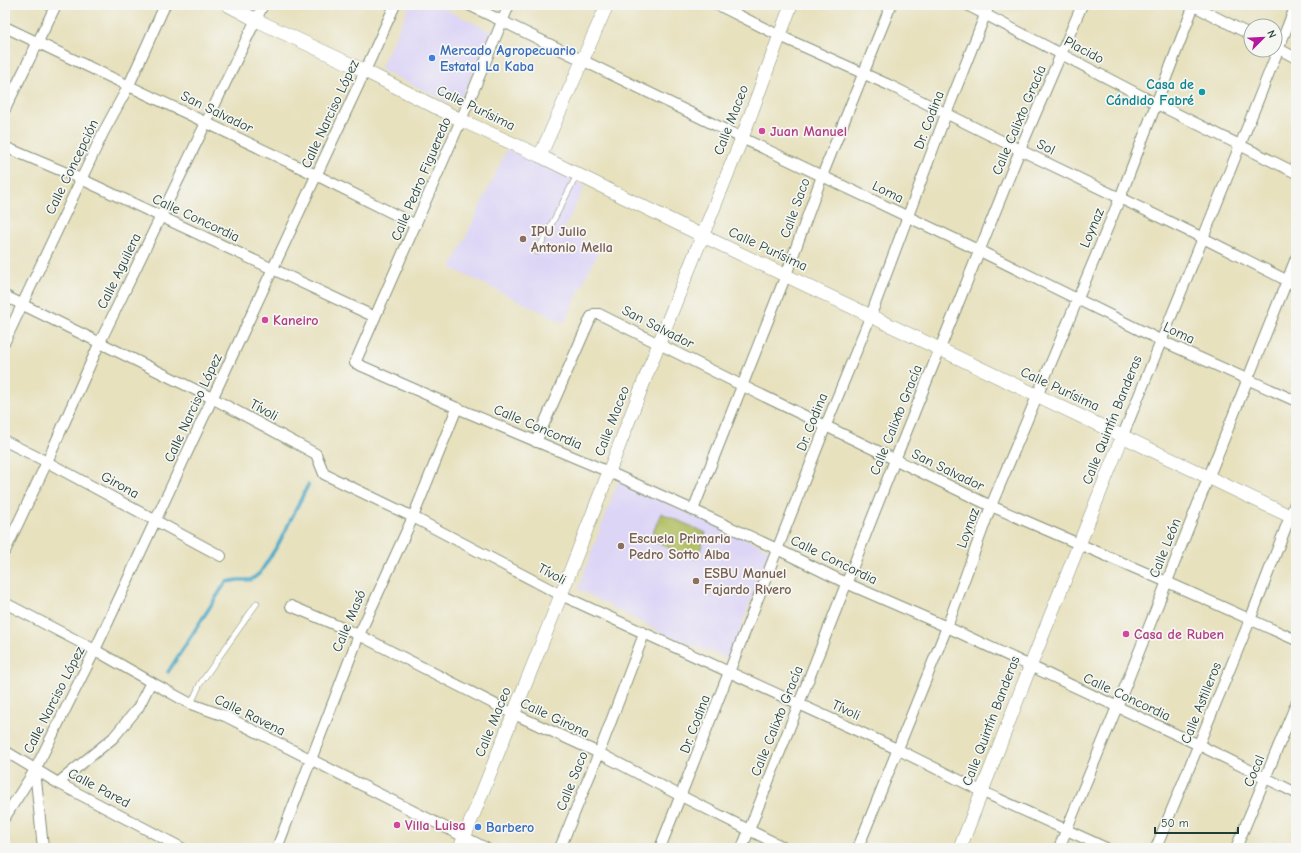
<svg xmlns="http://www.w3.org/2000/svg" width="1301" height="853" font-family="'Comic Neue',sans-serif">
  <rect width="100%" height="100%" fill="#f6f6f2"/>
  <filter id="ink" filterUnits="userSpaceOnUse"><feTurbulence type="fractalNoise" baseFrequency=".025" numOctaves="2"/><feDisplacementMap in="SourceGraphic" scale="8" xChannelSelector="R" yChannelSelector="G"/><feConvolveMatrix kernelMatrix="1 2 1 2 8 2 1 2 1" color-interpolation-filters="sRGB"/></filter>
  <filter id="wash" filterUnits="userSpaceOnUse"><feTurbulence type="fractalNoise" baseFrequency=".012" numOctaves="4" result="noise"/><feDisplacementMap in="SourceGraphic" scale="16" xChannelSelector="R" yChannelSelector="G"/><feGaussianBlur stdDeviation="0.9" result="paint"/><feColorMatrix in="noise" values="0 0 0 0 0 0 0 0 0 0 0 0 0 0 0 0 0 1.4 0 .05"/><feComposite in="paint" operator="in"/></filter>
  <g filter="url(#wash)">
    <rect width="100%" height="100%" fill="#e7e1be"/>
    <g fill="#ddd5f6">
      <polygon points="410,5 437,5 492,32 457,106 380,69"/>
      <polygon points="507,149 585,186 564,230 600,248 564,323 451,268"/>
      <polygon points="618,481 770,550 729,659 664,634 578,589"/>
    </g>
    <polygon fill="#b1be60" stroke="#687e4a" points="661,513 706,533 697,559 650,540"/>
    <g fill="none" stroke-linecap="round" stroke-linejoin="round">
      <polyline stroke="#48a8c7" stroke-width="3.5" points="168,672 226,582 238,580 251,580 260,573 279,543 308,485"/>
    </g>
  </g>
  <g filter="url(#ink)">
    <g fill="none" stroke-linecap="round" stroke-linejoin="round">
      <g stroke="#838f79" stroke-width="6">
        <g id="service">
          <polyline points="537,252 577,175"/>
          <polyline points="191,704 200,684 257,603"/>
        </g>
      </g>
      <g stroke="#838f79" stroke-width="12">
        <g id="minor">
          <polyline points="469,5 742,138 980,251 1162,341 1296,401"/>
          <polyline points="509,5 461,120 355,363 457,408 609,472 693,510 777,549 846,583 947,627 1199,745 1296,793"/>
          <polyline points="718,5 780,36 889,85 1020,150 1203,238 1296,285"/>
          <polyline points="967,5 1157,104 1296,173"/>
          <polyline points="1192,5 1251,35"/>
          <polyline points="5,27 316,175 416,225"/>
          <polyline points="1275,47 1296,58"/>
          <polyline points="5,109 56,5"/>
          <polyline points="5,147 81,179 375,317"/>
          <polyline points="5,296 212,398 316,454 324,474 413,517 561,595 897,749 981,791 1106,848"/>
          <polyline points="5,341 103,133 129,85 165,5"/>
          <polyline points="1123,435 1203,238 1296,5"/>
          <polyline points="5,441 47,462 221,556"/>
          <polyline points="536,442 591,317 594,314 599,314 743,386 991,506 1167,582 1296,640"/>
          <polyline points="693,510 786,275 822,176 891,5"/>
          <polyline points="5,551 47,462 100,342 263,5"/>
          <polyline points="5,603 95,650 151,682 191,704 225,716 486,848"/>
          <polyline points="291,606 359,635 514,714 599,753 681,796 785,848"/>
          <polyline points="5,751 58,783 182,848"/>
          <polyline points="35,770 43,848"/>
          <polyline points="58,783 113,738 138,708 151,682"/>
          <polyline points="5,817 35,770 95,650 365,71 395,5"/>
          <polyline points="277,848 359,635 413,517 457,408"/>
          <polyline points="560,848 599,753 644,634"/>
          <polyline points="660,848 826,425 871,315 946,114 989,5"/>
          <polyline points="742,848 895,460 1020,150 1082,5"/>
          <polyline points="858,848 947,627 991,506 1120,198 1194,5"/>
          <polyline points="1059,848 1117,707 1296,258"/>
          <polyline points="1156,848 1250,620 1296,501"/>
          <polyline points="1236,848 1296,704"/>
        </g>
      </g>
      <g stroke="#838f79" stroke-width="14">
        <g id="tertiary">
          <polyline points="228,5 256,20 365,71 461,120 540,156 703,236 1296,519"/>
          <polyline points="540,156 607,5"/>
          <polyline points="460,848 561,595 659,343 742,138 791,5"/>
          <polyline points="960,848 1030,667 1123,435"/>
        </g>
      </g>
      <use href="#service" stroke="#fff" stroke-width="5"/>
      <use href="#minor" stroke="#fff" stroke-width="10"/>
      <use href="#tertiary" stroke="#fff" stroke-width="13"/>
    </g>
  </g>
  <g fill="#3f7fe0" stroke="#f6f6f2" stroke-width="1.5">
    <circle cx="432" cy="58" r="4"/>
    <circle cx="478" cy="827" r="4"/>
  </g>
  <circle fill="#0f9aa8" stroke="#f6f6f2" stroke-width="1.5" cx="1202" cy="92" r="4"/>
  <g fill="#d1479c" stroke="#f6f6f2" stroke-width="1.5">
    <circle cx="762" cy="131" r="4"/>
    <circle cx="265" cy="320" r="4"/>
    <circle cx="1126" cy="634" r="4"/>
    <circle cx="397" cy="825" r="4"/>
  </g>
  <g fill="#8d6e63" stroke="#f6f6f2" stroke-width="1.5">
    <circle cx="523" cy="239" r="4"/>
    <circle cx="621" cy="546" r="4"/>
    <circle cx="696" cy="581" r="4"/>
  </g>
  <g text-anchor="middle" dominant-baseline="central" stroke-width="3.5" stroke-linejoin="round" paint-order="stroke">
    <g font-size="14" font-weight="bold" fill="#366cbe" stroke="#f6f6f2" text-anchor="start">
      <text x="440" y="50">Mercado Agropecuario<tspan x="440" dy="16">Estatal La Kaba</tspan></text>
      <text x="486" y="827">Barbero</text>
    </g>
    <g font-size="14" fill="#1f3d34" stroke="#f6f6f2">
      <text transform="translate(1084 50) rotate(28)">Placido</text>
      <text transform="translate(476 108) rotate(26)">Calle Purísima</text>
      <text transform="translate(217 112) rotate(26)">San Salvador</text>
      <text transform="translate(330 114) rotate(-65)">Calle Narciso López</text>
      <text transform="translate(731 120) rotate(-69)">Calle Maceo</text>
      <text transform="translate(929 120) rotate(-69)">Dr. Codina</text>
      <text transform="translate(1019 120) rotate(-67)">Calle Calixto Gracía</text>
      <text transform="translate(1046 147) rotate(26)">Sol</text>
      <text transform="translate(72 167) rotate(-64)">Calle Concepción</text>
      <text transform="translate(421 179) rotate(-67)">Calle Pedro Figueredo</text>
      <text transform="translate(888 192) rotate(26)">Loma</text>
      <text transform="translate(795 208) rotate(-70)">Calle Saco</text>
      <text transform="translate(196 218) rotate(25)">Calle Concordia</text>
      <text transform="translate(1092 228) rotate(-67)">Loynaz</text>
      <text transform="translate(768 249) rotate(25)">Calle Purísima</text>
      <text transform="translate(119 271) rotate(-64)">Calle Aguilera</text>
      <text transform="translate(658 327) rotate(27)">San Salvador</text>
      <text transform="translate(1179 333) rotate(25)">Loma</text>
      <text transform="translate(1060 389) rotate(25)">Calle Purísima</text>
      <text transform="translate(193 408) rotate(-65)">Calle Narciso López</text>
      <text transform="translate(264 410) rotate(29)">Tívoli</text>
      <text transform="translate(896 420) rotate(-68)">Calle Calixto Gracía</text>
      <text transform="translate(1112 420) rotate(-68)">Calle Quintín Banderas</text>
      <text transform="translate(612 421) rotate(-69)">Calle Maceo</text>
      <text transform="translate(812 422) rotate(-68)">Dr. Codina</text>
      <text transform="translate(538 427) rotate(23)">Calle Concordia</text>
      <text transform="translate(948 470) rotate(26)">San Salvador</text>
      <text transform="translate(120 485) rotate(29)">Girona</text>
      <text transform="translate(968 528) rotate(-70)">Loynaz</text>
      <text transform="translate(1165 548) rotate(-68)">Calle León</text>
      <text transform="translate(834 560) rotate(26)">Calle Concordia</text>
      <text transform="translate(552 574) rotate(28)">Tívoli</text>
      <text transform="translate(349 621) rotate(-67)">Calle Masó</text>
      <text transform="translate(1127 697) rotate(25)">Calle Concordia</text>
      <text transform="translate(54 700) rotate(-63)">Calle Narciso López</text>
      <text transform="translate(1201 703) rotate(-68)">Calle Astilleros</text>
      <text transform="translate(846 710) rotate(25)">Tívoli</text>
      <text transform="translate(250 715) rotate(26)">Calle Ravena</text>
      <text transform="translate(555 718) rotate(25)">Calle Girona</text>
      <text transform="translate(777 721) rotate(-68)">Calle Calixto Gracía</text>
      <text transform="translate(991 721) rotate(-69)">Calle Quintín Banderas</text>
      <text transform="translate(493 722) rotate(-68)">Calle Maceo</text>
      <text transform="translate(695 724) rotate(-69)">Dr. Codina</text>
      <text transform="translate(1254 771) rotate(-67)">Cocal</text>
      <text transform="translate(572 781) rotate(-68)">Calle Saco</text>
      <text transform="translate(99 788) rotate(28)">Calle Pared</text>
    </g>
    <g font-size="14" font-weight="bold" fill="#0d838f" stroke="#f6f6f2" text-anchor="end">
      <text x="1194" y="84">Casa de<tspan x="1194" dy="16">Cándido Fabré</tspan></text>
    </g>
    <g font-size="14" font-weight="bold" fill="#b23c85" stroke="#f6f6f2" text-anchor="start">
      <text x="770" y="131">Juan Manuel</text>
      <text x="273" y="320">Kaneiro</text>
      <text x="1134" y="634">Casa de Ruben</text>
      <text x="405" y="825">Villa Luisa</text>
    </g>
    <g font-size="14" font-weight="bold" fill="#785e54" stroke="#f6f6f2" text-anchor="start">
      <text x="531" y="231">IPU Julio<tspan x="531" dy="16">Antonio Mella</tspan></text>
      <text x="629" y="538">Escuela Primaria<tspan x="629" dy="16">Pedro Sotto Alba</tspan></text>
      <text x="704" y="573">ESBU Manuel<tspan x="704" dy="16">Fajardo Rivero</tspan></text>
    </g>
  </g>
  <rect width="1301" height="853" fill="none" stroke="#f6f6f2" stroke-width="20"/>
  <g transform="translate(1263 38) rotate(66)"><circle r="19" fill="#f6f6f2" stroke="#a0aca6"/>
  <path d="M0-3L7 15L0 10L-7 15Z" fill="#b5179e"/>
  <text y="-6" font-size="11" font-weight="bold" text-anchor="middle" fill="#1f3d34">N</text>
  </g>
  <path d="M1155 827v6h83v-6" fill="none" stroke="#1f3d34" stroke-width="2"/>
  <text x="1161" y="827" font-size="12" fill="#1f3d34" stroke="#f6f6f2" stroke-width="3" paint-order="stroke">50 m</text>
</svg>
